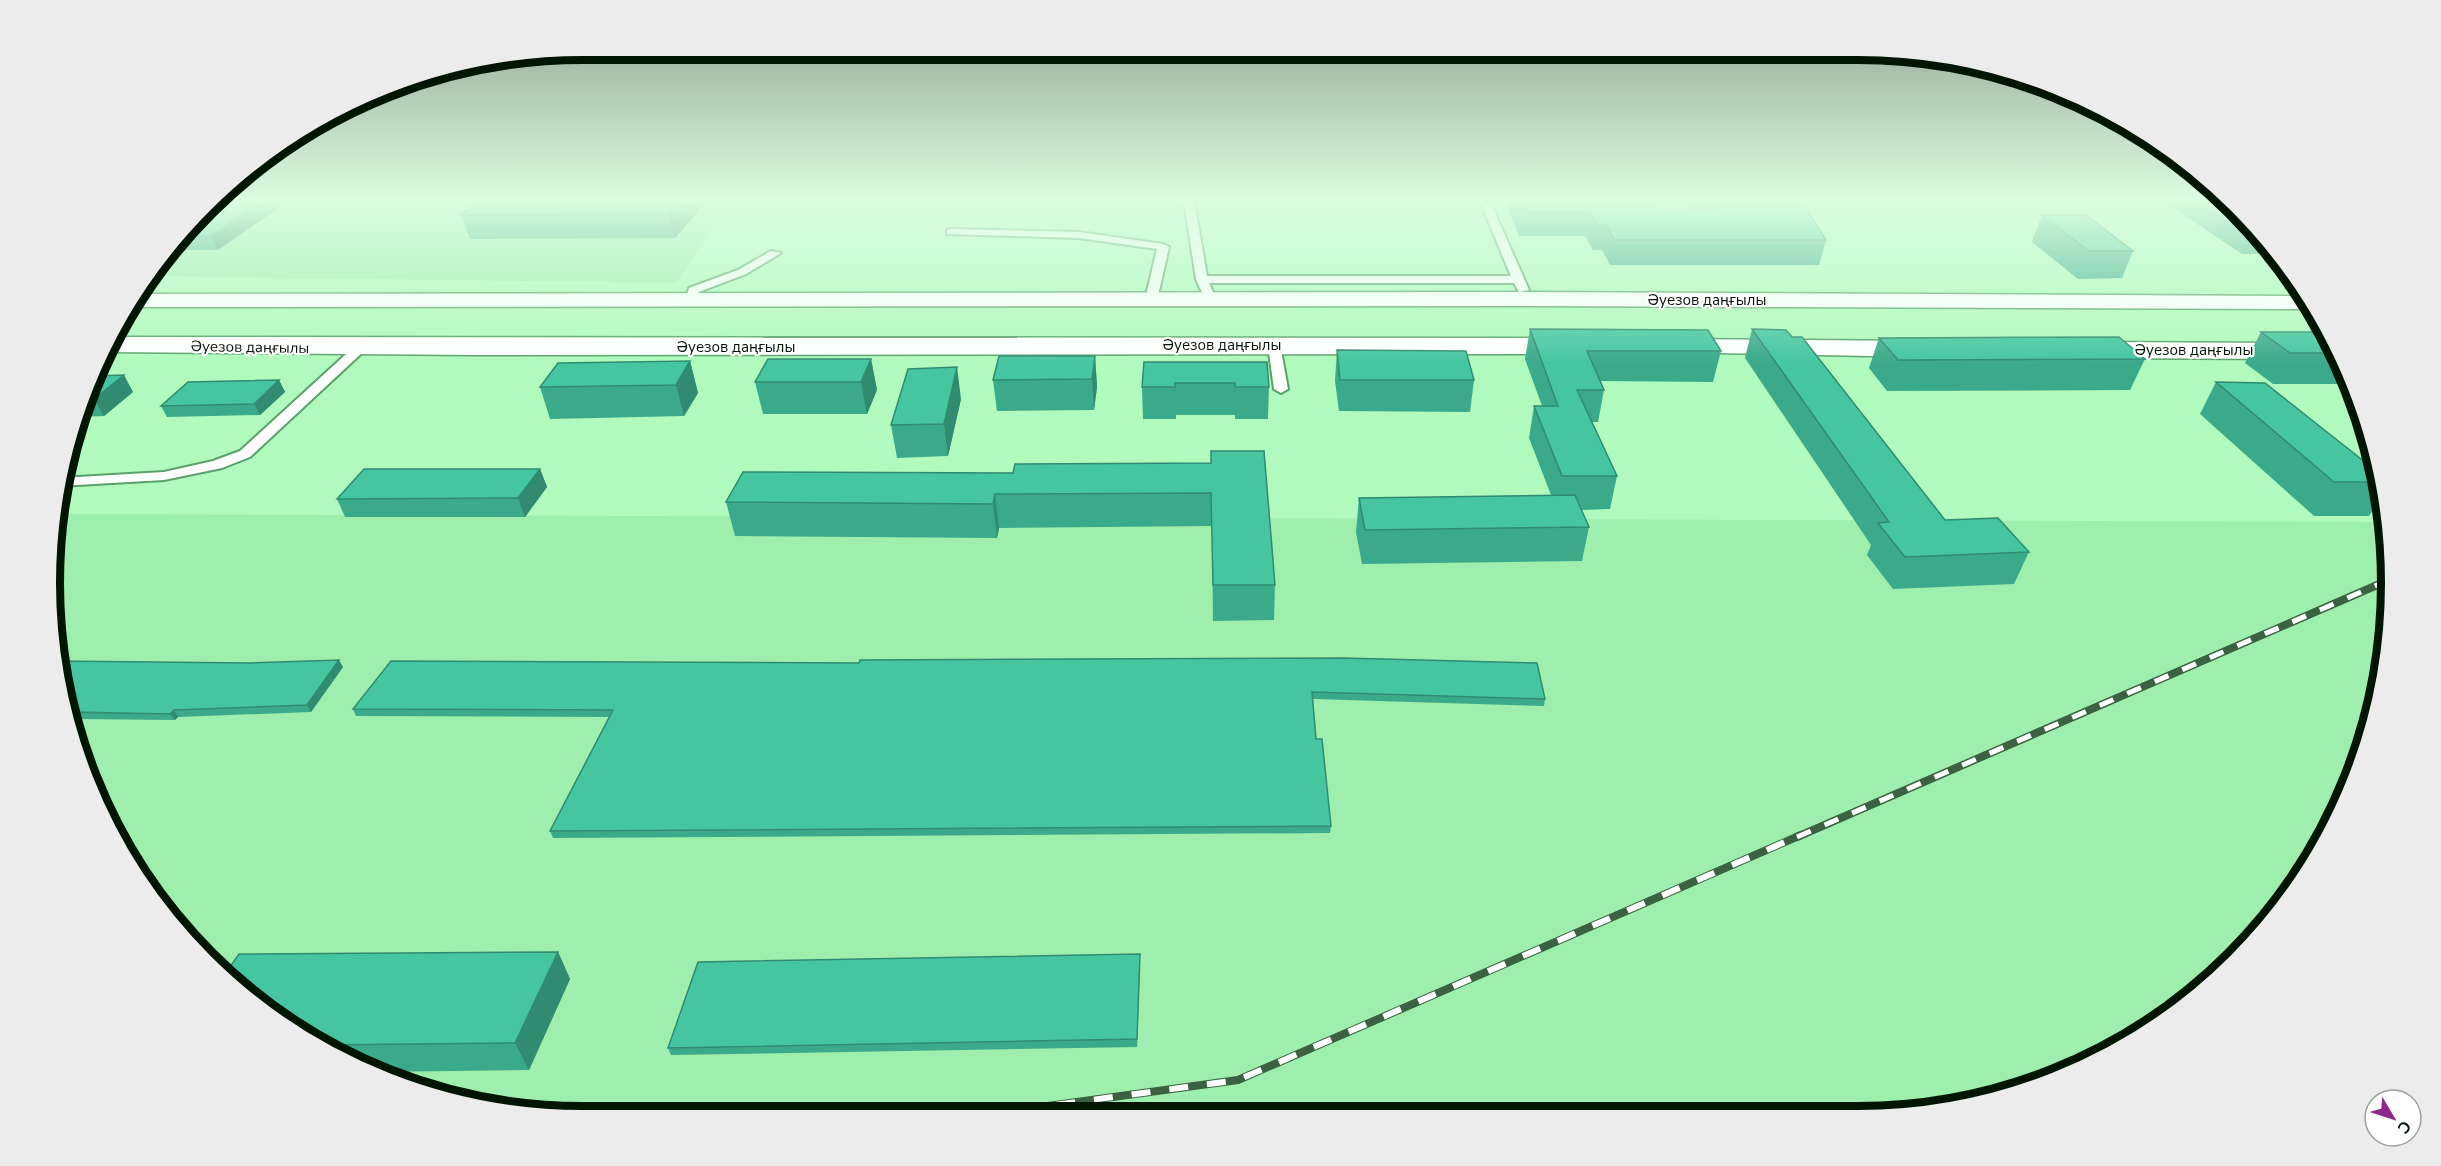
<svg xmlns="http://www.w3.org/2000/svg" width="2441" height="1166" font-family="'Nunito Sans',sans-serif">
  <rect width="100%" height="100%" fill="#b0fabd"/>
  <g fill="#9eeead">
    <polygon points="220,201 2229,201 2246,219 722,216 676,283 149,276"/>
    <polygon points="59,514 2386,522 2391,583 2381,687 2351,787 2281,908 2182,1006 2062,1076 1928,1112 583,1116 479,1106 379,1076 286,1026 206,960 105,819 54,653"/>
  </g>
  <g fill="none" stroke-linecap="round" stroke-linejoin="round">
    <g stroke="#5aa169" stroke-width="4">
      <g id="service">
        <polygon points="1184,201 1194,201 1207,276 1511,276 1482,206 1491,204 1529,290 1519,292 1514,283 1209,283 1216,299 1206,302 1196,279"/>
        <polygon points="951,229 1079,232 1163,244 1169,247 1157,300 1151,304 1145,300 1157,249 1079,238 947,234 947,230"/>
        <polygon points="771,251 781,253 746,274 699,292 695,304 685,301 689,288 738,270"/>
        <polygon points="1274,341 1280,345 1288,389 1281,393 1274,389 1268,345"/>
        <polygon points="360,344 364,345 364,351 250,457 222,468 164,480 60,486 60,478 164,472 213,461 240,451 356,345"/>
      </g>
    </g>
    <g stroke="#5aa169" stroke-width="3">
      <g id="secondary">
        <polygon points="1527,292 2307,296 2314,309 1527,306 128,307 136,294"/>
        <polygon points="112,337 1570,338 1579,341 1583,346 1579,351 1570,354 473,355 105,352"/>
        <polygon points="1673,339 1921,341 1930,344 1934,349 1930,354 1921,357 1664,352 1660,347 1664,342"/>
        <polygon points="2090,342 2296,343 2305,346 2309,351 2305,356 2296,359 2090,358 2081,355 2077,350 2081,345"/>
      </g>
    </g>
    <use href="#service" fill="#fff" fill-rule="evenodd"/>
    <use href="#secondary" fill="#fff" fill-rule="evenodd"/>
    <g stroke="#3a6140" stroke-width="8">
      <polyline id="rail-far1" points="1797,837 2391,579"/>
    </g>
    <g stroke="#3a6140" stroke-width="8">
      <polyline id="rail" points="981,1115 1238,1080 1801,835"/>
    </g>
    <use href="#rail-far1" stroke="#fff" stroke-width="5" stroke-dasharray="15" stroke-linecap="butt"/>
    <use href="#rail" stroke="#fff" stroke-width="6" stroke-dasharray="19" stroke-linecap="butt"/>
  </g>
  <g fill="#3baa8a">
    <polygon points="220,201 218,250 173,250"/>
    <polygon points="389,201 707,201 675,238 470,239 461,215 476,202 389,202"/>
    <polygon points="1508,201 1650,201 1656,209 1693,209 1686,201 1802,201 1826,240 1819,265 1610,265 1602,250 1593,250 1585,236 1519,236 1507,207"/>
    <polygon points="2163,201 2229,201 2235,206 2275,254 2242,254"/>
    <polygon points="2042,215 2133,251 2122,278 2078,279 2032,242"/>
    <polygon points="1530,329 1721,351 1713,382 1600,381 1604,390 1598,422 1592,422 1617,476 1610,509 1581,510 1589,527 1582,561 1362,564 1356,532 1359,498 1551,495 1529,438 1534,406 1542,406 1525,359"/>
    <polygon points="1752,329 1792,337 1945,520 2029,552 2014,584 1893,589 1867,555 1871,545 1745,358"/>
    <polygon points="2261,332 2326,332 2351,379 2352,384 2273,384 2245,363"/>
    <polygon points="1879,338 2145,359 2130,390 1887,391 1869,368"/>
    <polygon points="1337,350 1474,380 1470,412 1339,411 1335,381"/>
    <polygon points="1095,356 1097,387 1094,410 997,411 993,380"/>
    <polygon points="871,359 877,390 867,414 763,414 755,382"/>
    <polygon points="690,361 698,393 684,416 550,419 540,387"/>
    <polygon points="1144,362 1269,387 1268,419 1235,419 1235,415 1176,415 1176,419 1143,419 1142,387"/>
    <polygon points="90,379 133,392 104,416 79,417"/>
    <polygon points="279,380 285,392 260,415 167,417 161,406"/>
    <polygon points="2216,382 2381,479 2383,494 2369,516 2314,516 2200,414"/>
    <polygon points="961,399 948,456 897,458 891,425"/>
    <polygon points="1211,463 1275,585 1274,620 1213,621 1212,526 999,528 997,538 735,536 726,502 1013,473"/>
    <polygon points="540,469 547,487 525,517 345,517 337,499"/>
    <polygon points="56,661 343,667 311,712 178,717 175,720 74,719"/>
    <polygon points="391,661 1545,699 1544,706 1313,699 1316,739 1331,826 1330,833 553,838 550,831 609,717 356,716 353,709"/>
    <polygon points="558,952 570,979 529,1070 371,1072 286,1026"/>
    <polygon points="1140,954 1137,1047 671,1055 668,1048"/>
  </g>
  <g fill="#308b70">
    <polygon points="264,201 289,201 218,250 211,236"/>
    <polygon points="681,201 707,201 675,238 669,214"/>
    <polygon points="1095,356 1097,387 1094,410 1092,379"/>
    <polygon points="871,359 877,390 867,414 861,382"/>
    <polygon points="690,361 698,393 684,416 676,385"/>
    <polygon points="957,367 961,399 948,456 944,424"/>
    <polygon points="124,375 133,392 104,416 94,399"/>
    <polygon points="279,380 285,392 260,415 254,404"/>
    <polygon points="540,469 547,487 525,517 518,498"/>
    <polygon points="995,494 999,528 997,538 993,504"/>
    <polygon points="339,660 343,667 311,712 307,705"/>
    <polygon points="174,710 178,717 175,720 170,714"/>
    <polygon points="88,761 93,768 90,771 87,762"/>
    <polygon points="558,952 570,979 529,1070 515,1043"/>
    <polygon points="1140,954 1140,961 1137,1047 1137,1039"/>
  </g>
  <g fill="#45c6a0" stroke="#308b70" stroke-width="1.5">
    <polygon points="220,201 264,201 211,236 187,236"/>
    <polygon points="478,201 681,201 669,214 461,215"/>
    <polygon points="1518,201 1650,201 1656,209 1718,209 1711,201 1802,201 1826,240 1614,240 1606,225 1597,225 1590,212 1523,212"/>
    <polygon points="2195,201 2229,201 2235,206 2261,237 2250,237"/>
    <polygon points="2042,215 2086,215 2133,251 2089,251"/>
    <polygon points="1530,329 1708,330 1721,351 1587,351 1604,390 1577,390 1617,476 1562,476 1534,406 1558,406"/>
    <polygon points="1752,329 1786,330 1792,337 1802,337 1945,520 1998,518 2029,552 1905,557 1878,523 1889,522"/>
    <polygon points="2261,332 2326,332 2337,353 2290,353"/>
    <polygon points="2119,337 2145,359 1898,360 1879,338"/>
    <polygon points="1337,350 1466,351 1474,380 1340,380"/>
    <polygon points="999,356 1095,356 1092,379 993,380"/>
    <polygon points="768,359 871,359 861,382 755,382"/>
    <polygon points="690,361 676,385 540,387 558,363"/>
    <polygon points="1144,362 1267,362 1269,387 1235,387 1235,383 1175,383 1175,387 1142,387"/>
    <polygon points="957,367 944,424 891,425 908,369"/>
    <polygon points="124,375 94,399 84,399 92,376"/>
    <polygon points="279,380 254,404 161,406 188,382"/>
    <polygon points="2216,382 2265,383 2380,474 2382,482 2334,482"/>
    <polygon points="1211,451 1264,451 1275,585 1213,585 1211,493 995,494 993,504 726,502 743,472 1013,473 1015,464 1211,463"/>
    <polygon points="364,469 540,469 518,498 337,499"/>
    <polygon points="1575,495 1589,527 1365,530 1359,498"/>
    <polygon points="1343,658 1537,663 1545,699 1312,692 1316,739 1322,739 1331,826 550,831 613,710 353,709 391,661 859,663 860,660"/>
    <polygon points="339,660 307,705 174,710 170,714 72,712 56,661 250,663"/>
    <polygon points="558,952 515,1043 321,1045 286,1026 224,975 239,954"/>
    <polygon points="1140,954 1137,1039 668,1048 698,962"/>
  </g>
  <linearGradient id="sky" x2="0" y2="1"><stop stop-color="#8ea190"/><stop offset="0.55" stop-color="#dbfde1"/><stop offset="1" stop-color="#dbfde1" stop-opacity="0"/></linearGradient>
  <rect width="2441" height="364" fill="url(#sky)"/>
  <g text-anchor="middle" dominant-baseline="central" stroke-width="4.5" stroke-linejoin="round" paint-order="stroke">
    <g font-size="15" fill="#001502" stroke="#fff">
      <text x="1707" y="300">Әуезов даңғылы</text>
      <text x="1222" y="345">Әуезов даңғылы</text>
      <text transform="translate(250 347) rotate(1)">Әуезов даңғылы</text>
      <text x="736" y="347">Әуезов даңғылы</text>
      <text x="2194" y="350">Әуезов даңғылы</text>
    </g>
  </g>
  <path d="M0 0H2441V1166H0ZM583 60H1858A523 523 0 0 1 2381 583V583A523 523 0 0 1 1858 1106H583A523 523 0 0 1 60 583V583A523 523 0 0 1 583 60Z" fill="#ebeceb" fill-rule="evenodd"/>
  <path fill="none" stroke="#001502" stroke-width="8" d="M583 60H1858A523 523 0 0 1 2381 583V583A523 523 0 0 1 1858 1106H583A523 523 0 0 1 60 583V583A523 523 0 0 1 583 60Z"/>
  <g transform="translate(2393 1118) rotate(129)"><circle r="28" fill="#ffffff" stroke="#99a19a" stroke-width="1.5"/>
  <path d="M0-4.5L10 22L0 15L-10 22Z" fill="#8e268b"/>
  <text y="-9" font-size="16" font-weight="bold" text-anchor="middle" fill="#001502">С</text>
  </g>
</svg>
